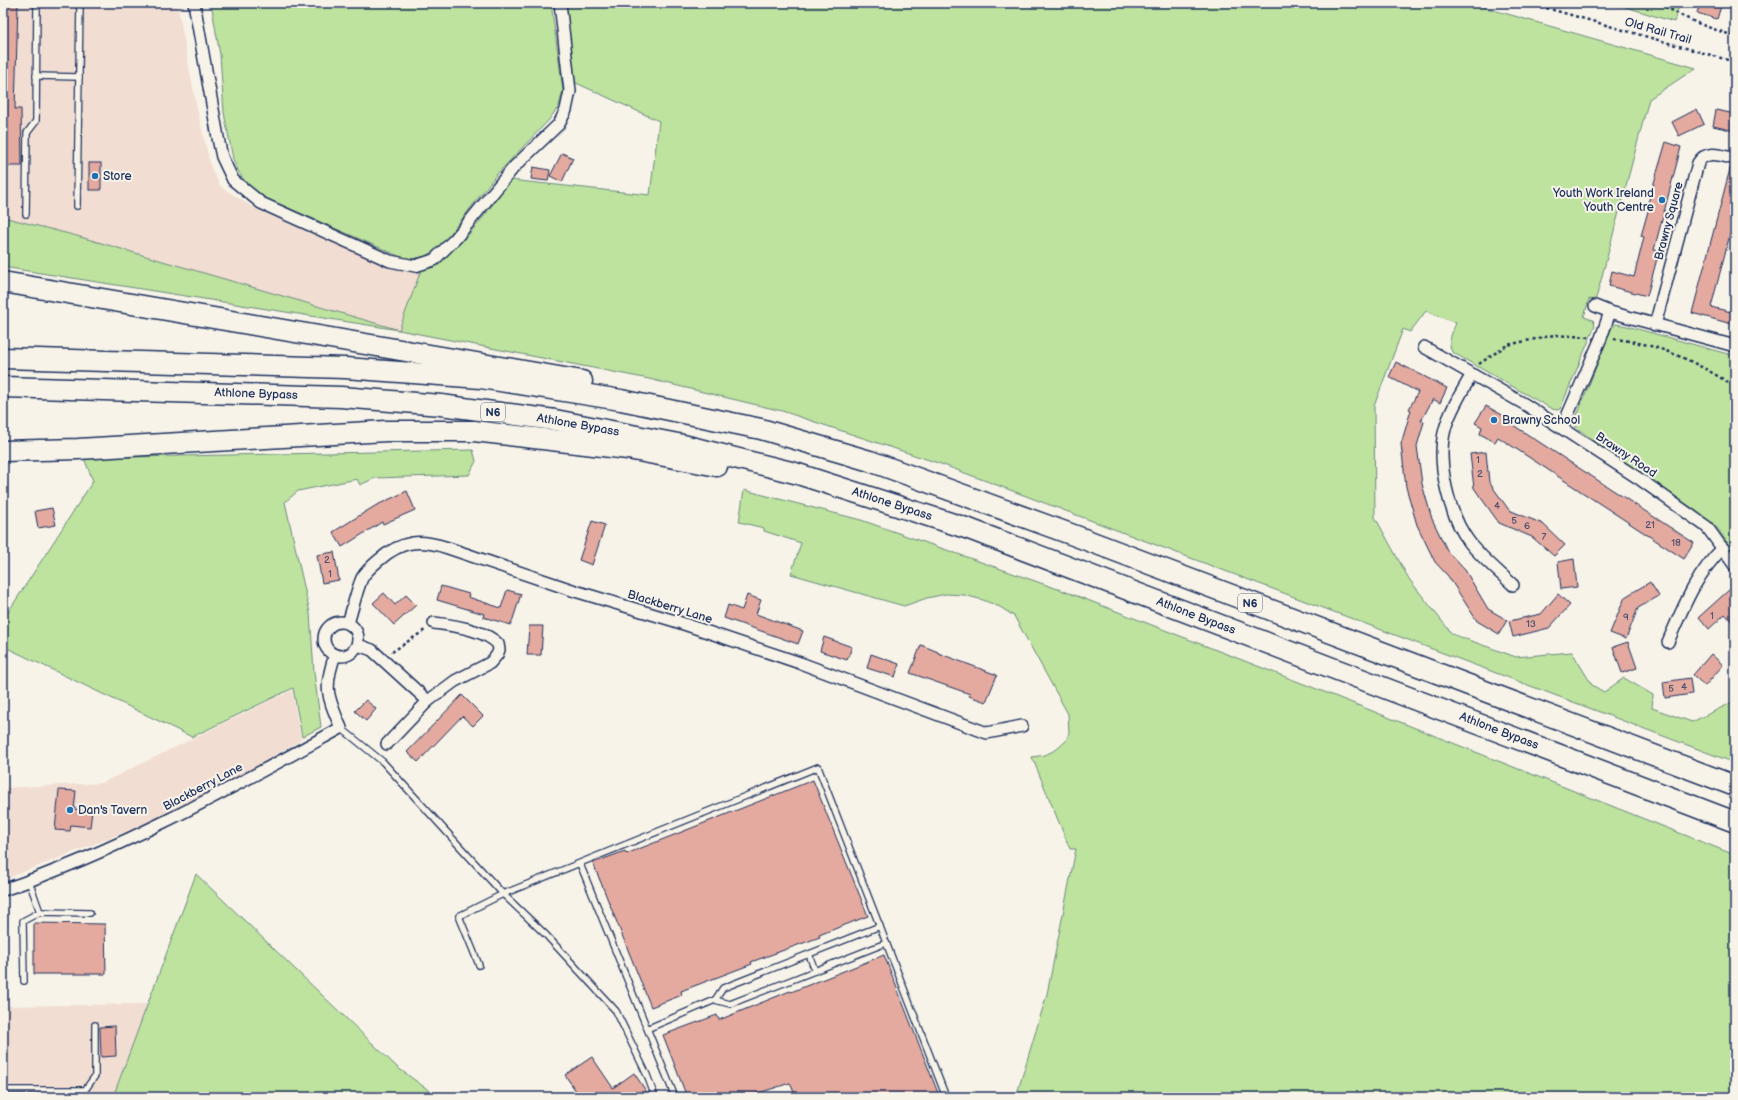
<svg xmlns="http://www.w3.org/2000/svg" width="1738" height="1100" font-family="'Balsamiq Sans',sans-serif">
  <rect width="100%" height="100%" fill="#f7f3e8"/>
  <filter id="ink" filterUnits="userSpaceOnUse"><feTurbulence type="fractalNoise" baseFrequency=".025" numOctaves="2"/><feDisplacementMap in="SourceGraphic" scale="8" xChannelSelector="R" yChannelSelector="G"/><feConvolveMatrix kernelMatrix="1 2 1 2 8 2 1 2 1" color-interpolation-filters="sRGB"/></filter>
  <g filter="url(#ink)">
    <g fill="#f1ddd2">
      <polygon points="3,3 177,3 197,109 211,168 221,187 256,209 393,269 421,270 399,330 77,236 3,217"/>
      <polygon points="292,690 301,740 183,809 3,880 3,788 102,783"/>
      <polygon points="148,1004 113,1097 10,1097 12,1096 12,1086 3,1081 3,1006"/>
    </g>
    <g fill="#bde39e" stroke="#6c897e">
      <polygon points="211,3 551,3 563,90 559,106 548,121 497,174 440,247 427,256 412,259 401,257 263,197 248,185 239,173 233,159 224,113 220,55"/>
      <path d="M 566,3 L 1469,3 L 1696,68 L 1649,99 L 1597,295 L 1595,300 L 1589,299 L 1584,317 L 1593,320 L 1595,326 L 1560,409 L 1557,410 L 1552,409 L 1452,352 C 1447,342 1452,333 1456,323 L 1426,311 L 1410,332 L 1403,329 L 1374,406 L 1375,517 L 1409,579 L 1452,634 L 1516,657 L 1572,652 L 1592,685 L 1604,692 L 1624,678 L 1653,695 L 1652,708 L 1692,722 L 1735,701 L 1735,763 L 941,464 L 782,411 L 649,379 L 399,330 L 3,267 L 3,217 L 77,236 L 399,330 L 421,270 C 461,253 485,215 510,180 L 650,195 L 659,121 L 574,82 Z"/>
      <polygon points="1613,3 1680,3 1674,22"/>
      <polygon points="1616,324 1627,326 1735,356 1735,554 1718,529 1695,510 1587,436 1575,426 1576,418 1611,329"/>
      <polygon points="473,450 476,461 469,475 375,478 360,485 357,479 298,491 285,502 310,613 314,672 321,727 302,737 293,688 192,737 3,646 3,620 93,481 84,458"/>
      <polygon points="744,490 861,520 1072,594 1327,693 1735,855 1735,1097 1016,1097 1047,994 1076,849 1070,849 1032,757 1045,755 1057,749 1066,741 1069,733 1068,714 1014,616 1000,607 983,600 964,595 946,594 927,598 904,606 791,574 801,543 764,531 764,528 739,522"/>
      <polygon points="196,874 398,1068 434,1094 441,1097 113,1097"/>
    </g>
    <g fill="#e4aa9f" stroke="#1b2f5e">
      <polygon points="3,3 18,3 15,109 21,109 22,166 6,166 7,135 3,135"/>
      <polygon points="1700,3 1722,3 1717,19 1697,13"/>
      <polygon points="1697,109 1704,124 1679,136 1672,122"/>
      <polygon points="1716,110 1735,114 1735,131 1713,126"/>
      <polygon points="1666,142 1681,147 1654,250 1659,251 1647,296 1609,286 1612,271 1634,277 1644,237 1641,236 1650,204 1648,203"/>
      <polygon points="562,153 573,158 562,182 550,176"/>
      <rect x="89" y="163" width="12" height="27"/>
      <polygon points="1731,165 1735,166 1735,215 1711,307 1735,313 1735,325 1692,313"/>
      <polygon points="533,167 550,170 548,181 531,179"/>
      <polygon points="1396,362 1447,388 1440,403 1433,399 1421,421 1424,422 1417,446 1422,484 1432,519 1448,552 1465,570 1488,609 1507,620 1499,634 1477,621 1448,576 1435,562 1417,525 1406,487 1401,444 1411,410 1409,409 1418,392 1389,377"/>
      <polygon points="1486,406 1515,422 1513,425 1694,543 1684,559 1498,437 1495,442 1480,434 1482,427 1475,423"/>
      <polygon points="1486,452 1489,482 1509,510 1543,524 1565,545 1554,556 1532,537 1499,523 1474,488 1470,454"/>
      <polygon points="407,491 415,510 383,524 382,522 342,547 333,532 375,506"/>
      <polygon points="52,508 56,525 38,528 35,511"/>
      <polygon points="592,521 605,525 592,565 579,560"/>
      <polygon points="334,552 339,580 322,583 317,555"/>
      <polygon points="1574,559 1577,587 1561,589 1558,562"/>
      <polygon points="1650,582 1659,596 1638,608 1626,639 1610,633 1625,597"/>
      <polygon points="441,586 469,594 468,597 501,608 507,590 521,594 511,625 483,617 484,614 437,600"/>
      <polygon points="1730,589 1735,595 1735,625 1725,614 1709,629 1699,617"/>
      <polygon points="384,593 395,605 406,595 416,605 394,625 373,603"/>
      <polygon points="1558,594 1570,605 1549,628 1513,637 1509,621 1541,614"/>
      <polygon points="747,595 761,600 756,614 803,631 798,644 724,618 728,605 742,610"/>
      <polygon points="529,626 543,626 541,655 527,655"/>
      <polygon points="824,637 852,647 847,660 820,651"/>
      <polygon points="1628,642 1637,668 1622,673 1613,647"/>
      <polygon points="921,645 938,652 938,653 997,675 986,702 969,696 970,694 910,673"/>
      <polygon points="871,654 899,664 895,677 867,668"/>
      <polygon points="1711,654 1723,665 1705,686 1693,675"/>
      <polygon points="1690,678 1692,694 1665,698 1663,682"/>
      <polygon points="462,695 483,716 473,726 462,716 418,762 407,752"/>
      <polygon points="366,700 376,709 366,721 355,711"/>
      <polygon points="813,780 868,916 819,935 820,937 751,962 752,964 681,991 682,995 651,1007 593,863 625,851 626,854"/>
      <polygon points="59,790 76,791 74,809 92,811 90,827 71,825 70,831 55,830"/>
      <polygon points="34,923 105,924 106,974 34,974"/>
      <polygon points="884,955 938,1093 929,1097 796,1097 790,1083 746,1097 687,1097 663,1035 717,1015 719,1020 790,991 791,992"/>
      <polygon points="115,1026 116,1056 101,1057 100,1027"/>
      <polygon points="592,1057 613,1088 634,1073 650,1097 580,1097 565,1075"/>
    </g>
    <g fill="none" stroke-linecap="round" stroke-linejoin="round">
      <g stroke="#1b2f5e" stroke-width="8">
        <g id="lane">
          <polyline points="36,76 79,77"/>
          <polyline points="77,206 80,3"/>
          <polyline points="26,214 27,133 36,121 37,3"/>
          <polyline points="341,728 383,762 503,894 546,935 616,1011 647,1075 655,1097"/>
          <polyline points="580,864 675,1097"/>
          <polyline points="29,881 40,912"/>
          <polyline points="809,954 815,971"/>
          <polyline points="479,965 459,916 503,894 818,767 946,1097"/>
          <polyline points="24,981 23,921 40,912 90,913"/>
          <polyline points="715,1000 723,988 880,926"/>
          <polyline points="649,1028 715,1000 730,1004 886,943"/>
          <polyline points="3,1090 85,1090 95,1076 95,1025"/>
        </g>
      </g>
      <g stroke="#1b2f5e" stroke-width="14">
        <g id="street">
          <polyline points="194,3 219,143 222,157 233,180 261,203 390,261 415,266 434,260 456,238 514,167 559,124 566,110 570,91 560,3"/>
          <polyline points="1595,306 1610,312"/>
          <path d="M 1655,325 L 1698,163 C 1706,149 1723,156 1735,159"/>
          <polyline points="1424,347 1526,405 1641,480 1707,527 1735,566"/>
          <path d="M 1472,374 C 1462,392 1450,410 1445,429 C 1436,462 1449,516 1470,543 C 1482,558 1499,572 1513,585"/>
          <polyline points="1562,428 1601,338 1610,312 1735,346"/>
          <circle cx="341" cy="639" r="17"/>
          <path d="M 348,623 C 353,608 356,592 362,578 C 366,571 373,565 379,560 C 402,540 420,539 448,548 L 575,591 L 675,621 L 803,664 L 987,733 L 1022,726"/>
          <path d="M 1668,642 C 1683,608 1696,574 1723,548"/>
          <polyline points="358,645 372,650 428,701 387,744"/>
          <path d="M 428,701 L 455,681 L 490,663 L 497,655 L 499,650 L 498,644 C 485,630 452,625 434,623"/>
          <path d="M 3,890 C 121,850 231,788 341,728 C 328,697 323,689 335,655"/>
        </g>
      </g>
      <g stroke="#1b2f5e" stroke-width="23">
        <g id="highway">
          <polyline points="3,282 582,381"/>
          <polyline points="3,358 345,368 481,378 621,400 761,429 870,461 1076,536 1735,786"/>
          <polyline points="3,387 341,397 441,405 555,420 683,445 795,473 969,529 1735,822"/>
          <polyline points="3,451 78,449 386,431 474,431 628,449 717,466"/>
        </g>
      </g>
      <g stroke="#1b2f5e" stroke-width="2.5" stroke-dasharray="3 3" stroke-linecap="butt">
        <polyline points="1529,3 1735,62"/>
        <path d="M 1660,3 C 1684,19 1708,28 1735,36"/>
        <path d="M 1614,339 C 1658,343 1699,363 1735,387"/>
        <polyline points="1479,364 1507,345 1554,335 1589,337"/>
        <polyline points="392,652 425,630"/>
      </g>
      <use href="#lane" stroke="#f7f3e8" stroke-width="5.5"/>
      <use href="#street" stroke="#f7f3e8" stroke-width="11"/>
      <use href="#highway" stroke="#f7f3e8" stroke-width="20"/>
    </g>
  </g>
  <g fill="#1f6fb2" stroke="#f7f3e8" stroke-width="1.5">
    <circle cx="95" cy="176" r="4"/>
    <circle cx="1662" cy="200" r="4"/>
    <circle cx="1494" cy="420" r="4"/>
    <circle cx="70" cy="810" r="4"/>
  </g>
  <g text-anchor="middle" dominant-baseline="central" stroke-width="4" stroke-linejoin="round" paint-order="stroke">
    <g font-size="10" fill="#4d4e6e">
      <text x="1478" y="460">1</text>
      <text x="1480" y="474">2</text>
      <text x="1497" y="506">4</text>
      <text x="1514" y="521">5</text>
      <text x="1650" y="525">21</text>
      <text x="1527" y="526">6</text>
      <text x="1544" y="537">7</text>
      <text x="1676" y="543">18</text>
      <text x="327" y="560">2</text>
      <text x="330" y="574">1</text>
      <text x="1712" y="616">1</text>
      <text x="1626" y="617">9</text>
      <text x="1531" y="624">13</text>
      <text x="1684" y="687">4</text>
      <text x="1671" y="689">5</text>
    </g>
    <g fill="#f7f3e8" stroke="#5d6a87" stroke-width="1">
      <rect x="481" y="403" width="24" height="18" rx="3"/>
      <rect x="1238" y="594" width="24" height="18" rx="3"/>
    </g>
    <g font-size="11" font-weight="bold" fill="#1b2f5e">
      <text x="493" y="412">N6</text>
      <text x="1250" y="603">N6</text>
    </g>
    <g font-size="12" fill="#1b2f5e" stroke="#f7f3e8">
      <text transform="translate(1658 31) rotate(16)">Old Rail Trail</text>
      <text transform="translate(1669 221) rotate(-75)">Brawny Square</text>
      <text transform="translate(256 394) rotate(2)">Athlone Bypass</text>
      <text transform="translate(578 425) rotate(10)">Athlone Bypass</text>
      <text transform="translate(1626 455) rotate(34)">Brawny Road</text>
      <text transform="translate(892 504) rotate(18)">Athlone Bypass</text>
      <text transform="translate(670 607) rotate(17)">Blackberry Lane</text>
      <text transform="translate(1196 616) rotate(21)">Athlone Bypass</text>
      <text transform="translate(1499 731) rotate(21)">Athlone Bypass</text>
      <text transform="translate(203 787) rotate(-28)">Blackberry Lane</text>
    </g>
    <g font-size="12" fill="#1b2f5e" stroke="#f7f3e8" text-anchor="start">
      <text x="103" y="176">Store</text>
      <text x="1654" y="193" text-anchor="end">Youth Work Ireland<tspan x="1654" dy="14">Youth Centre</tspan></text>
      <text x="1502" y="420">Brawny School</text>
      <text x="78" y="810">Dan's Tavern</text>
    </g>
  </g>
  <rect width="1738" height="1100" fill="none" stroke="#f7f3e8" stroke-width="16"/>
  <rect x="8" y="8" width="1722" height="1084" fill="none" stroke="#1b2f5e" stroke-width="1.5" filter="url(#ink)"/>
</svg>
